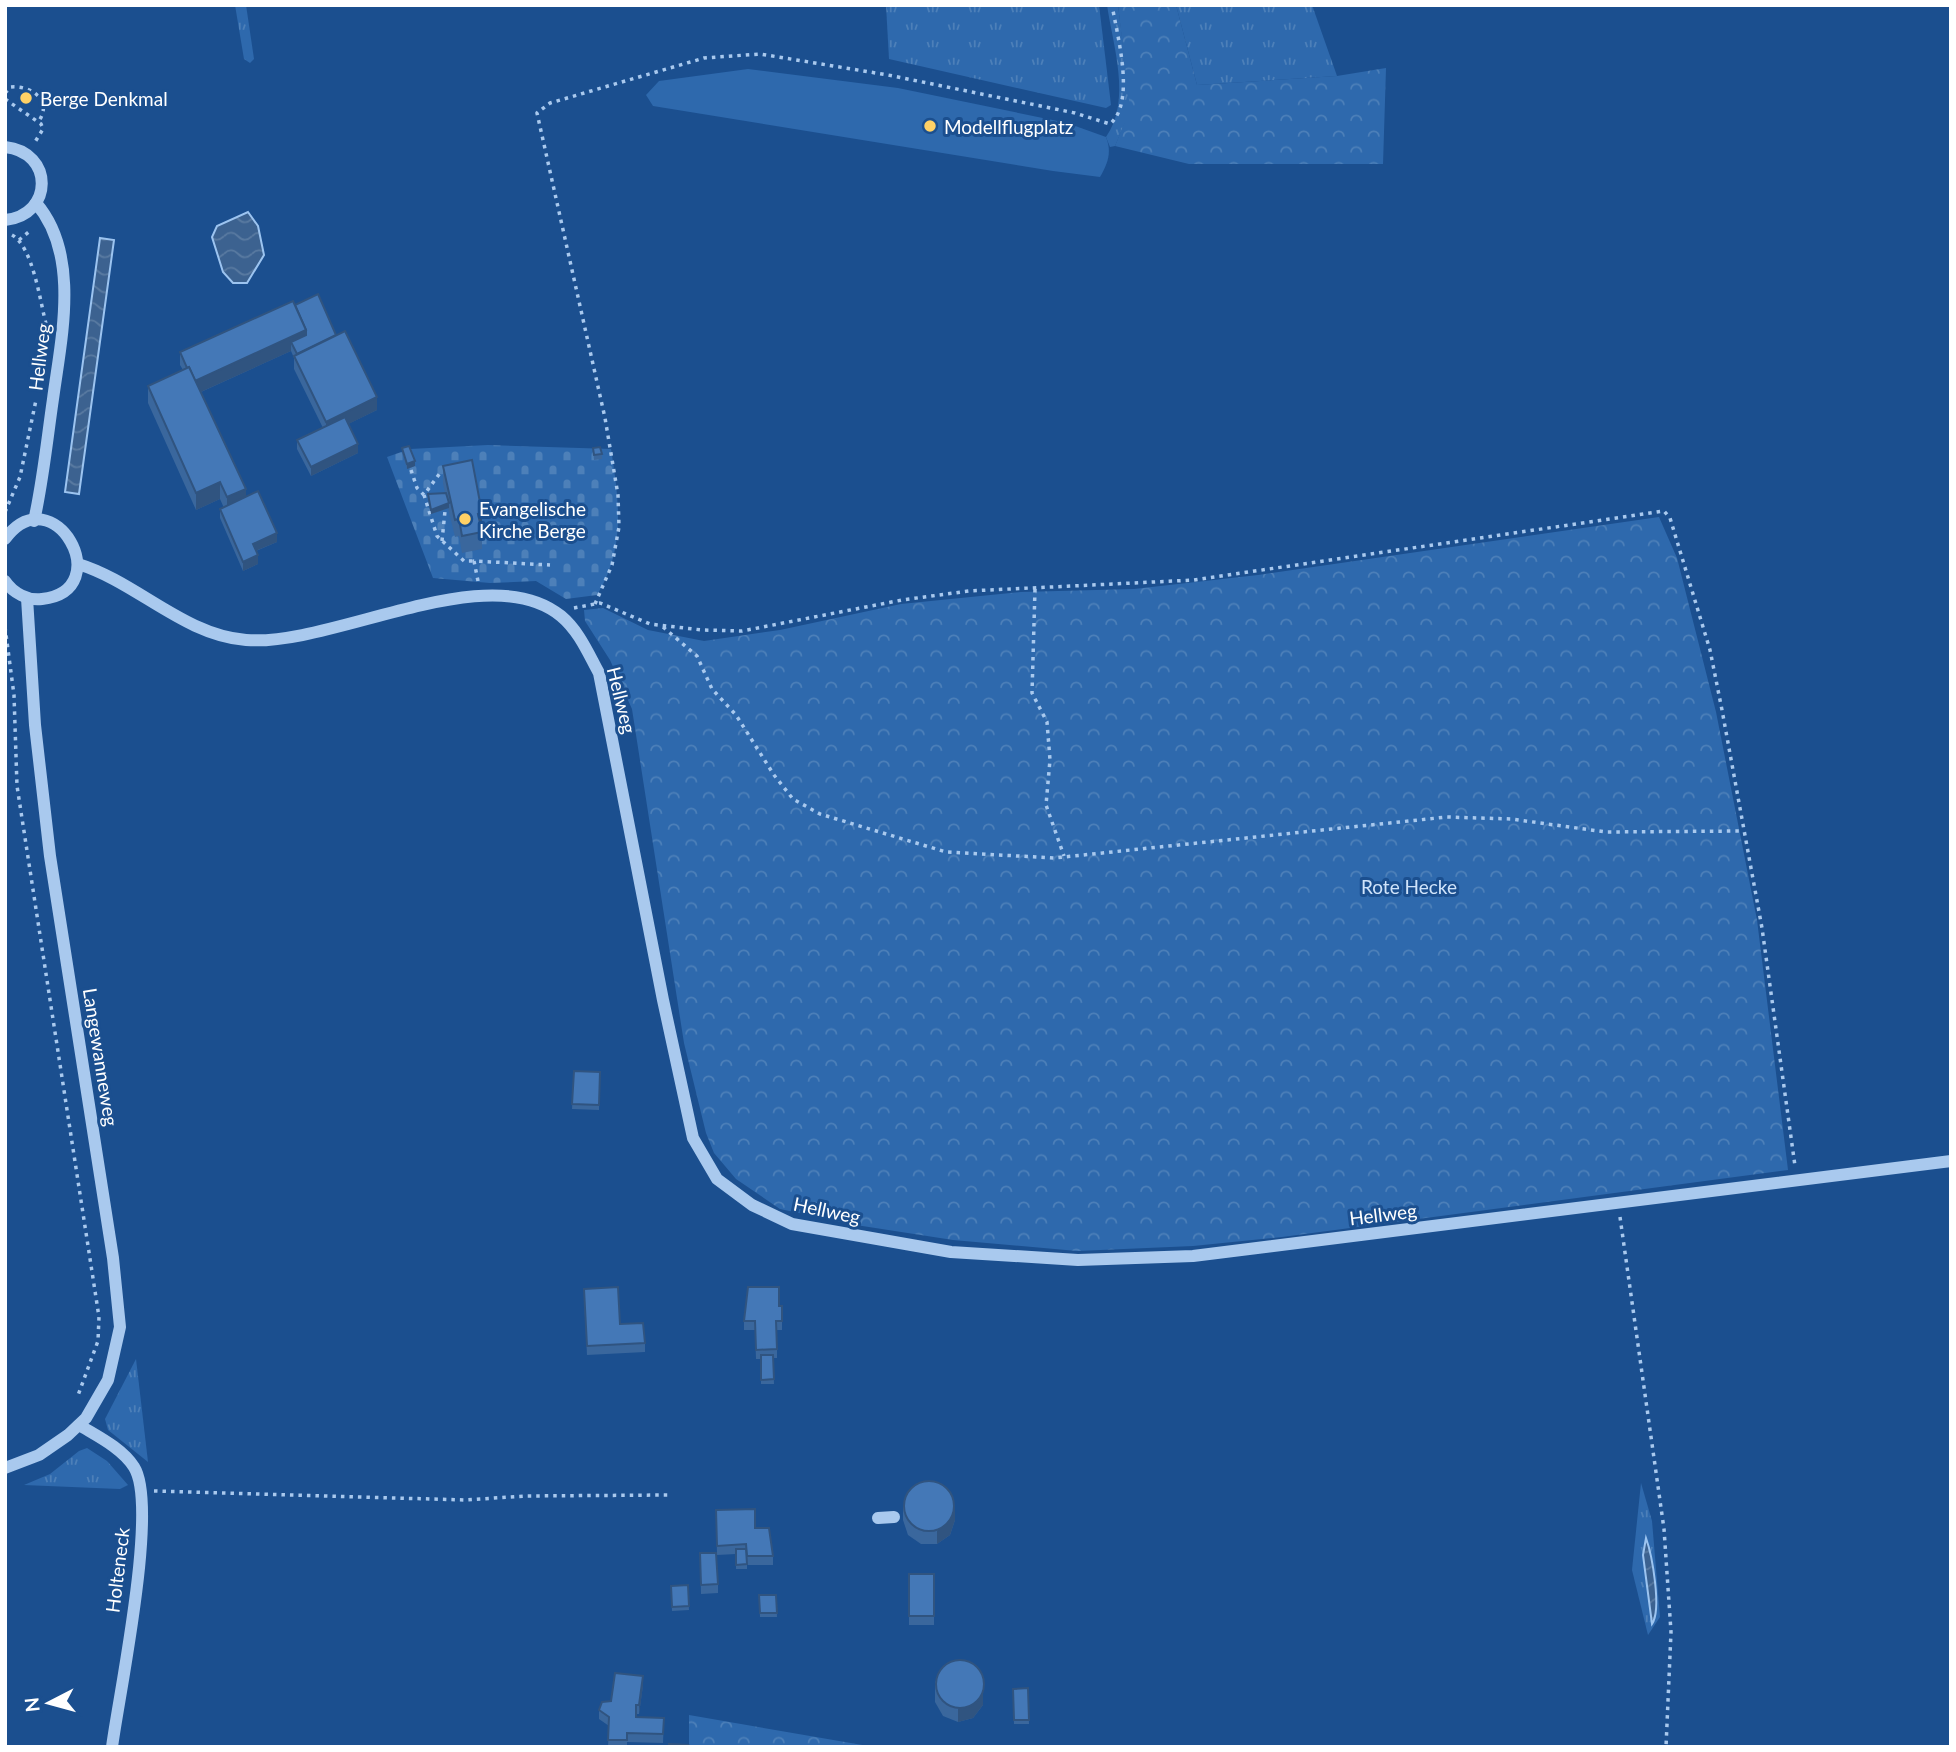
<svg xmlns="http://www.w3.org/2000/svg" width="1956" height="1752" font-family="Lato,sans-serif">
  <defs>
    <pattern id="grass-tufts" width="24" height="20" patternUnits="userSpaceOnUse" patternTransform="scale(1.75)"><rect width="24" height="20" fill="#2e69ad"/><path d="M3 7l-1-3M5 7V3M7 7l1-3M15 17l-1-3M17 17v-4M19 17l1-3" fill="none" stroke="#4d80b9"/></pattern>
    <pattern id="forest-crowns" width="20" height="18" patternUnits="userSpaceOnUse" patternTransform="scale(1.75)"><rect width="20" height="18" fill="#2e69ad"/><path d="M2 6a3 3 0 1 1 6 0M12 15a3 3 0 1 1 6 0" fill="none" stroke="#4d80b9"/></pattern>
    <pattern id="cemetery-stones" width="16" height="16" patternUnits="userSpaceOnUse" patternTransform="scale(1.75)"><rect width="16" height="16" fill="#2e69ad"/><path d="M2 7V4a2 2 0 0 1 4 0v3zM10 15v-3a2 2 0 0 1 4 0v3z" fill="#4d80b9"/></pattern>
    <pattern id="water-waves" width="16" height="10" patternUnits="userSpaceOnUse" patternTransform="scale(1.75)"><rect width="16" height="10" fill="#3c6290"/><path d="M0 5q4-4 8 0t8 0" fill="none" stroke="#597aa1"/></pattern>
  </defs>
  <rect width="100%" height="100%" fill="#1b4f8f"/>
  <g fill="url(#grass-tufts)">
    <polygon points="235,5 246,5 254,59 250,63 244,59"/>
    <polygon points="886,5 1099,5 1111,105 1106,108 889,59"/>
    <path d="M 1107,5 L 1118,5 L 1131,109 L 1115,146 L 1110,147 L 1106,137 C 1132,101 1113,46 1107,5 Z"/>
    <polygon points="1176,5 1312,5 1337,76 1197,85"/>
    <polygon points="136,1359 148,1462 108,1430 105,1419"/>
    <polygon points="87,1448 107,1461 128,1485 120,1489 24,1485 50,1474 79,1451"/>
    <polygon points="1641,1483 1652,1521 1660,1617 1648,1635 1632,1570"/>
  </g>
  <g fill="url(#forest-crowns)">
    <polygon points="1118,5 1176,5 1197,85 1337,76 1386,68 1383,164 1189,164 1115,146 1130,109"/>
    <polygon points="1659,517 1677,558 1716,712 1757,920 1788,1170 1282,1237 1193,1246 1077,1251 953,1240 856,1225 780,1209 736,1179 714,1153 706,1133 684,1043 632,709 610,660 585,621 584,610 603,608 648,630 704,641 780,630 901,604 1021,592 1134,589 1258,575"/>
    <polygon points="689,1715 874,1747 689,1747"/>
  </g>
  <path fill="url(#cemetery-stones)" d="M 488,445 L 611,449 C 619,500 626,549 597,595 L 566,599 L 536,581 L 490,583 L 433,578 L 387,457 L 410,449 Z"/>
  <path fill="#2e69ad" d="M 748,69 L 898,88 L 1067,123 L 1106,137 C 1112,152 1108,163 1100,177 L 1053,171 L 653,106 L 646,95 L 659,81 Z"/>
  <g fill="url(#water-waves)" stroke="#9cc4f0" stroke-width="2">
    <polygon points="248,212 258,226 264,255 247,283 233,283 223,272 212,237 217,226"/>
    <polygon points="100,238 114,240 79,494 65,492"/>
    <path d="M 1646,1538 C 1652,1555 1662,1609 1652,1624 L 1643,1555 Z"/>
  </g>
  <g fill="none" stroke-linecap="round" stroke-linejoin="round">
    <g stroke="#a9c9ee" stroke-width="3.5" stroke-dasharray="3.5 5" stroke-linecap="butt">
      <path d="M 5,93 L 11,87 C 31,85 54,101 38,122"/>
      <polyline points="5,99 41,124 43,129 35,142"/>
      <path d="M 12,235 C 33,247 40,301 46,324"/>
      <polyline points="19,240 31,230"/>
      <polyline points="411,470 417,488 424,495"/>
      <polyline points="447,472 440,473 424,495 437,536 464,561 474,561"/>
      <polyline points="5,512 20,477 36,400"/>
      <polyline points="442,541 445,511"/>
      <polyline points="478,581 474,561 550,565"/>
      <polyline points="1035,589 1032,693 1047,722 1050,760 1046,805 1064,856"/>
      <path d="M 595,604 L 612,565 L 619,527 L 618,495 L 605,418 L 537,113 L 550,103 L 704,58 L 760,54 L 888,75 L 1075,113 L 1110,124 C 1136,102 1117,35 1112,5"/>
      <polyline points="574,608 600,603 650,624 702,630 742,631 902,600 969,591 1194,580 1664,511 1670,518 1710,650 1722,710 1762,928 1795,1166"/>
      <polyline points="5,627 14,695 17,786 99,1317 98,1341 77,1398"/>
      <polyline points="663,627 697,656 712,689 736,715 774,775 793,799 820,814 946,852 1054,858 1447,817 1511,819 1606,832 1743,831"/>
      <polyline points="1620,1217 1664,1529 1671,1632 1666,1747"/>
      <polyline points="154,1491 465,1500 525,1496 668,1495"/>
    </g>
    <g stroke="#a9c9ee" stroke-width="12">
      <path d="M 5,147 C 54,152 54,215 5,220"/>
      <path d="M 34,521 C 43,481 47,440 53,399 C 61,339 81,255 36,203"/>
      <path d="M 5,539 C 53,474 119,590 42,599 C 28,601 13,593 5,581"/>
      <path d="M 78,564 C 137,582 183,635 246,640 C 333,647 488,556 561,616 C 579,631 588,653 599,673 L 663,1000 L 693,1138 L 717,1179 L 752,1205 L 792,1224 L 951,1252 L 1078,1260 L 1193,1256 L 1951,1161"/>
      <path d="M 79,1425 C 97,1436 122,1448 134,1467 C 159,1506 119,1694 112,1747"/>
      <polyline points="5,1468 39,1455 68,1435 86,1418 108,1380 120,1327 113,1258 50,856 35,725 27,598"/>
      <polyline points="878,1518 894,1517"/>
    </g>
  </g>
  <g fill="#3a679d">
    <polygon points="295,305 336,335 377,410 348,424 358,453 311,476 297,449 297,440 323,428 294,369 294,358 291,351 201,392 246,497 277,542 256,551 258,564 243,571 220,518 220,509 224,508 220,499 196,510 148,403 148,386 183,370 180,365 180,352"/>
    <polygon points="402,448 415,466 407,469 402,453"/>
    <polygon points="593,448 602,454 602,459 594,460"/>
    <polygon points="443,466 482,531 482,549 462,553 459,536 455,537 448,508 431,514 428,494 445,493 443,483"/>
    <polygon points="574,1071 600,1072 599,1110 572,1109"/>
    <polygon points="584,1298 645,1343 645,1352 587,1355"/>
    <polygon points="779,1306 782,1306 782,1330 777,1330 777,1358 773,1358 774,1384 761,1384 761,1359 756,1359 755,1330 744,1330 744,1321"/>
    <polygon points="903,1506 955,1520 950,1535 937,1544 921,1544 908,1535 903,1520"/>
    <polygon points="716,1510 755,1528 773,1556 773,1565 747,1565 747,1569 736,1569 736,1554 717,1555"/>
    <polygon points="700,1553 718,1584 718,1593 701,1594"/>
    <rect x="909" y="1574" width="25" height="51"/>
    <polygon points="688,1585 689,1610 672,1611 671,1586"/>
    <polygon points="759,1595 776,1595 777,1617 760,1617"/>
    <polygon points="935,1681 983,1705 973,1718 958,1722 943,1716 935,1702"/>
    <polygon points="643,1685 639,1714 636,1714 636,1717 664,1718 663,1743 627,1742 627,1747 608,1747 609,1726 599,1719 599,1710 611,1701"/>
    <polygon points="1028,1688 1029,1724 1014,1724 1013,1689"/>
  </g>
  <g fill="#305480">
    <polygon points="306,330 306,344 291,342 291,351 194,395 194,381"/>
    <polygon points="377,397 377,410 326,435 326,422"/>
    <polygon points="358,444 358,453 311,476 311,467"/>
    <polygon points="415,461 415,466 407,469 407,464"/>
    <polygon points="220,482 220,499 196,510 196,493"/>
    <polygon points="246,489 246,506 227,515 227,497"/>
    <polygon points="449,503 449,508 431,514 431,510"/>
    <polygon points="482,513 482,531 478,532 478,514"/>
    <polygon points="277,533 277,542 253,552 253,544"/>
    <polygon points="258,555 258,564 243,571 243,562"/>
    <polygon points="955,1506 955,1520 950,1535 937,1544 937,1531"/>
    <polygon points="643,1676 643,1685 639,1714 639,1705"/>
    <polygon points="983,1692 983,1705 973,1718 958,1722 958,1709"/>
  </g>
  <g fill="#4478b7" stroke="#305480" stroke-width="2">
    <polygon points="318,294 336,335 297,354 291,342 306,335 306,330 295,305"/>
    <polygon points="293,301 306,330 195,381 189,367 187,368 180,352"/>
    <polygon points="345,331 377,397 326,422 294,356"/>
    <polygon points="189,367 246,489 227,497 220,482 196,493 148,386"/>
    <polygon points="345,417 358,444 311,467 297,440"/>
    <polygon points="409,446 415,461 407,464 402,448"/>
    <polygon points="600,447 602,454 594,455 593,448"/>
    <polygon points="472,460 482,513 478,514 482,532 462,536 459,519 455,520 443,466"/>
    <polygon points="258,491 277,533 253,544 258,555 243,562 220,509"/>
    <polygon points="446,493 449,503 431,510 428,494"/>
    <polygon points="574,1071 600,1072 599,1105 572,1104"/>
    <polygon points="618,1287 620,1324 643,1323 645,1343 587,1346 584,1289"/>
    <polygon points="748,1287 779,1287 779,1306 782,1306 782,1321 776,1321 777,1349 756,1350 755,1321 744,1321"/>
    <polygon points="761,1355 773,1355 774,1379 761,1380"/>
    <circle cx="929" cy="1506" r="25"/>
    <polygon points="755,1509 755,1528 769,1528 773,1556 747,1556 746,1544 717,1546 716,1510"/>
    <polygon points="736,1549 746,1549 747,1564 736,1565"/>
    <polygon points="700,1553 716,1553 718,1584 701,1585"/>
    <rect x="909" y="1574" width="25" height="42"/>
    <polygon points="688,1585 689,1606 672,1607 671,1586"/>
    <polygon points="759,1595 776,1595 777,1613 760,1613"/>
    <circle cx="960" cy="1684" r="24"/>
    <polygon points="615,1673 643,1676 639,1705 636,1705 636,1717 664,1718 663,1734 627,1733 627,1740 608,1740 609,1717 599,1710 602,1702 611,1701"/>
    <polygon points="1028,1688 1029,1720 1014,1720 1013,1689"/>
    <polygon points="669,1744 688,1745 687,1747 669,1747"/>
  </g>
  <g fill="#ffd166" stroke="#1b4f8f" stroke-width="2.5">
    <circle cx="26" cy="98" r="7"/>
    <circle cx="930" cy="126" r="7"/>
    <circle cx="465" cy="519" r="7"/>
  </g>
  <g text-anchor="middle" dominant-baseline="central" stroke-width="6" stroke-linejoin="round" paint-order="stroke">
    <g font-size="19" fill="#fff" stroke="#1b4f8f" text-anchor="start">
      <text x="40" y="98">Berge Denkmal</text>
      <text x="944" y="126">Modellflugplatz</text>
      <text x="479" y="508">Evangelische<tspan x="479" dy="22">Kirche Berge</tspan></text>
    </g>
    <g font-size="19" fill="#fff" stroke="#1b4f8f">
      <text transform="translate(39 357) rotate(-83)">Hellweg</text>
      <text transform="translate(622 700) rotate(76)">Hellweg</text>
      <text transform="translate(101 1057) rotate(81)">Langewanneweg</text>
      <text transform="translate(827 1210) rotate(12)">Hellweg</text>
      <text transform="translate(1383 1214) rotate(-7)">Hellweg</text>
      <text transform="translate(117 1570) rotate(-83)">Holteneck</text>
    </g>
    <g font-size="19" fill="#cfe3fa" stroke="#1b4f8f">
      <text x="1409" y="886">Rote Hecke</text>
    </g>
  </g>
  <rect width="1956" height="1752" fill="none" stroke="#ffffff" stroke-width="14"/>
  <g transform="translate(49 1703) rotate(264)" stroke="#1b4f8f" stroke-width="5" paint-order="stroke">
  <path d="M0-5L12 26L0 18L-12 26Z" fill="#ffffff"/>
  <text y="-10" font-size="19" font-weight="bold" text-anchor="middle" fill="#ffffff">N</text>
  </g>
</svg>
